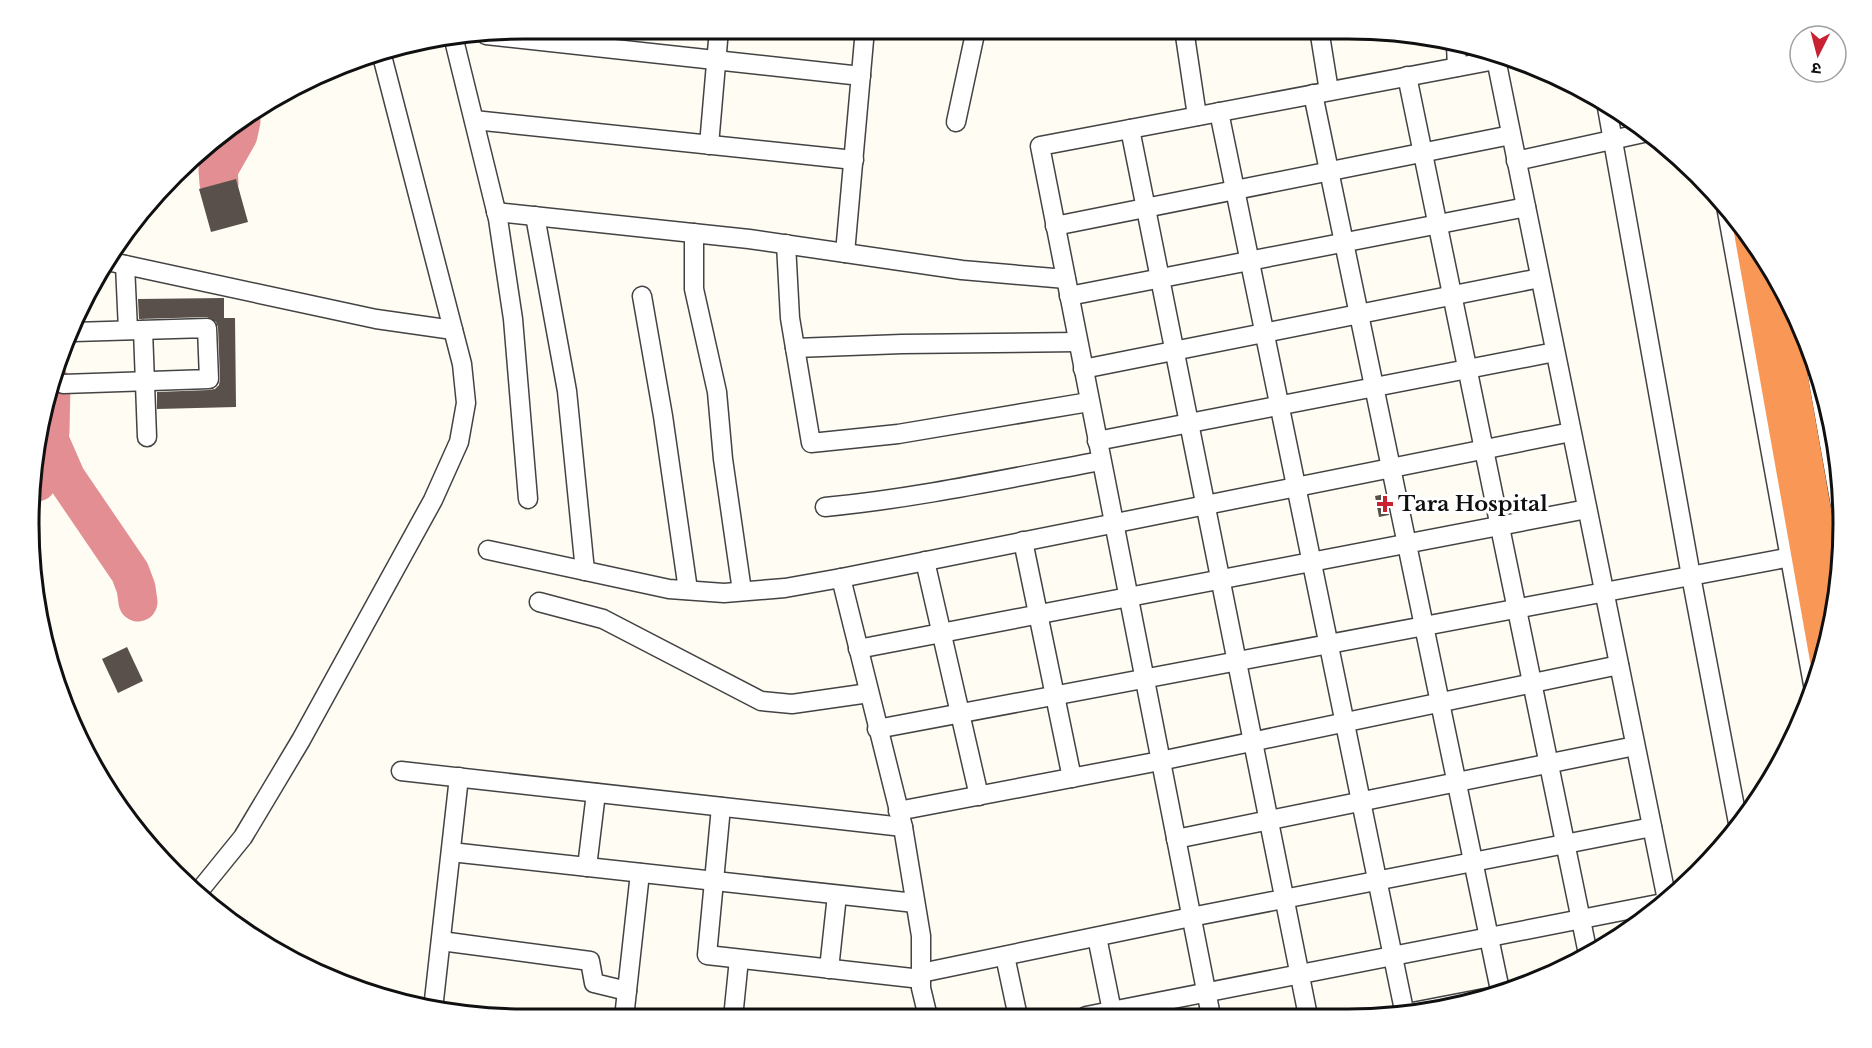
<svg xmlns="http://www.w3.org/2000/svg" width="1872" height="1048" font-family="'Libre Baskerville','Noto Sans Devanagari',serif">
  <rect width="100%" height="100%" fill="#fffcf3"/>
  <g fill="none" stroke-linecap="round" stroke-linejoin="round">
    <g stroke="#e38e92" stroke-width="39">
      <polyline points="219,183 218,170 238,135 241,121"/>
      <polyline points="49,439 66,478 130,572 136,588 138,602"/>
      <polyline points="37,482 42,469 50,431 51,384"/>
    </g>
  </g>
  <g fill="#59504c">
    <polygon points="236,179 248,222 211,232 199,189"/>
    <polygon points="224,298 224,318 235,318 236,407 157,409 157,392 209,390 215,389 219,385 220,379 218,327 216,322 207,317 139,319 138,299"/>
    <polygon points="1385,494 1389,515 1379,517 1375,496"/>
    <polygon points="127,647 143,681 118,693 102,659"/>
  </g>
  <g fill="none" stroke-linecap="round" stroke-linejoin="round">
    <g stroke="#434343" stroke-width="21">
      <g id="minor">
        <polyline points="1184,29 1197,116"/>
        <polyline points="1319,29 1329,91"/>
        <polyline points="486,35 861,76"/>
        <polyline points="454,40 498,219 513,319 528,499"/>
        <polyline points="1456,45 1457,67"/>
        <polyline points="1496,59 1667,900"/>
        <polyline points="1407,76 1588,954"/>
        <polyline points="1313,94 1501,995"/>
        <polyline points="1606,102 1691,576 1738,823"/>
        <polyline points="1219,112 1405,1015"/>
        <polyline points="474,120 854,160"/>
        <polyline points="956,122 976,29"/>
        <polyline points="1130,129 1308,1016"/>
        <polyline points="709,145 719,29"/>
        <polyline points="1516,161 1648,132"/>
        <polyline points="1726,206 1814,690"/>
        <polyline points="496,212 749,239 962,270 1066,279"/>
        <polyline points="535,216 567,391 585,571"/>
        <polyline points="1055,226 1511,135"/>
        <polyline points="694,233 694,289 717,392 723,459 742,591"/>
        <polyline points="786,244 790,318 811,443 898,434 1089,402"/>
        <polyline points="845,253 865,29"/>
        <polyline points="107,261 376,319 453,330"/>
        <polyline points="125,265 128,330"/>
        <polyline points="642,296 663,416 688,590"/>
        <polyline points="1069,296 1526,207"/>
        <polyline points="143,330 147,437"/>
        <polyline points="795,348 902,344 1078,342"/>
        <polyline points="1815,365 1842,517"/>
        <polyline points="1083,369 1540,278"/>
        <polyline points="63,384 209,379 207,328 74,332"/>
        <polyline points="1097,441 1555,352"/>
        <path d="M 825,507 C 918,498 1009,478 1101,461"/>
        <polyline points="1023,541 1072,778"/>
        <polyline points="488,550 669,589 724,593 785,588 841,578 1571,432"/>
        <polyline points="925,561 979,796"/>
        <polyline points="841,578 903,827 921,936 921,988 928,1017"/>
        <polyline points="539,602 603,619 761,701 792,704 869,693"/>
        <polyline points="858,649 1587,509"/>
        <polyline points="877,729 1791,557"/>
        <polyline points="401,771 903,827"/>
        <polyline points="721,807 707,955 921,979"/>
        <polyline points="898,811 1160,761 1619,665"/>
        <polyline points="1176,839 1635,746"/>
        <polyline points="451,852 915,903"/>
        <polyline points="587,867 596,793"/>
        <polyline points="200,890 243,837 301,740 433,500 459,442 466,403 462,364 381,52"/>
        <polyline points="1097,937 1113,1016"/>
        <polyline points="441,941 590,961 594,983 627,991"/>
        <polyline points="1005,956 1018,1017"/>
        <polyline points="829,969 837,895"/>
        <polyline points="921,973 1191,917 1652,827"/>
        <polyline points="433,1009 459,777"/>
        <polyline points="1397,1015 1485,998"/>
        <polyline points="1086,1016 1663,903"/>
        <polyline points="1211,1016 1040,146 1511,57"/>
        <polyline points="624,1018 640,873"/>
        <polyline points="733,1018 739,959"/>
      </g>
    </g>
    <g stroke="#212121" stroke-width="28">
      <g id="highway">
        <polyline points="1747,232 1823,660"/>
        <polyline points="1778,281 1835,607"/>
      </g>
    </g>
    <use href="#minor" stroke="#fff" stroke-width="18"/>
    <use href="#highway" stroke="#f99856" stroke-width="26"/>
  </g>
  <path fill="#c72132" stroke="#fff" stroke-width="2" d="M1382 495h6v6h6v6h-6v6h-6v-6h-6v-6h6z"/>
  <g text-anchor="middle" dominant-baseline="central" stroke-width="6" stroke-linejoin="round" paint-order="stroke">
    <g font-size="21" font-weight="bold" fill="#101010" stroke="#fff" text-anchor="start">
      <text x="1398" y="504">Tara Hospital</text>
    </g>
  </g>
  <path d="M0 0H1872V1048H0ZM524 39H1348A485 485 0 0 1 1833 524V524A485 485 0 0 1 1348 1009H524A485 485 0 0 1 39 524V524A485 485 0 0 1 524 39Z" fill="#fff" fill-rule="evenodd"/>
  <path fill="none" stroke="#101010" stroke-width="3" d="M524 39H1348A485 485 0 0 1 1833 524V524A485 485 0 0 1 1348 1009H524A485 485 0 0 1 39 524V524A485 485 0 0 1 524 39Z"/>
  <g transform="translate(1818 54) rotate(186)"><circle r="28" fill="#ffffff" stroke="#9f9f9f" stroke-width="1.5"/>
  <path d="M0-4.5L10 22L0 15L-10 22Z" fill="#c72132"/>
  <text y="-9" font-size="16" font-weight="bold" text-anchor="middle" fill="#101010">उ</text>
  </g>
</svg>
